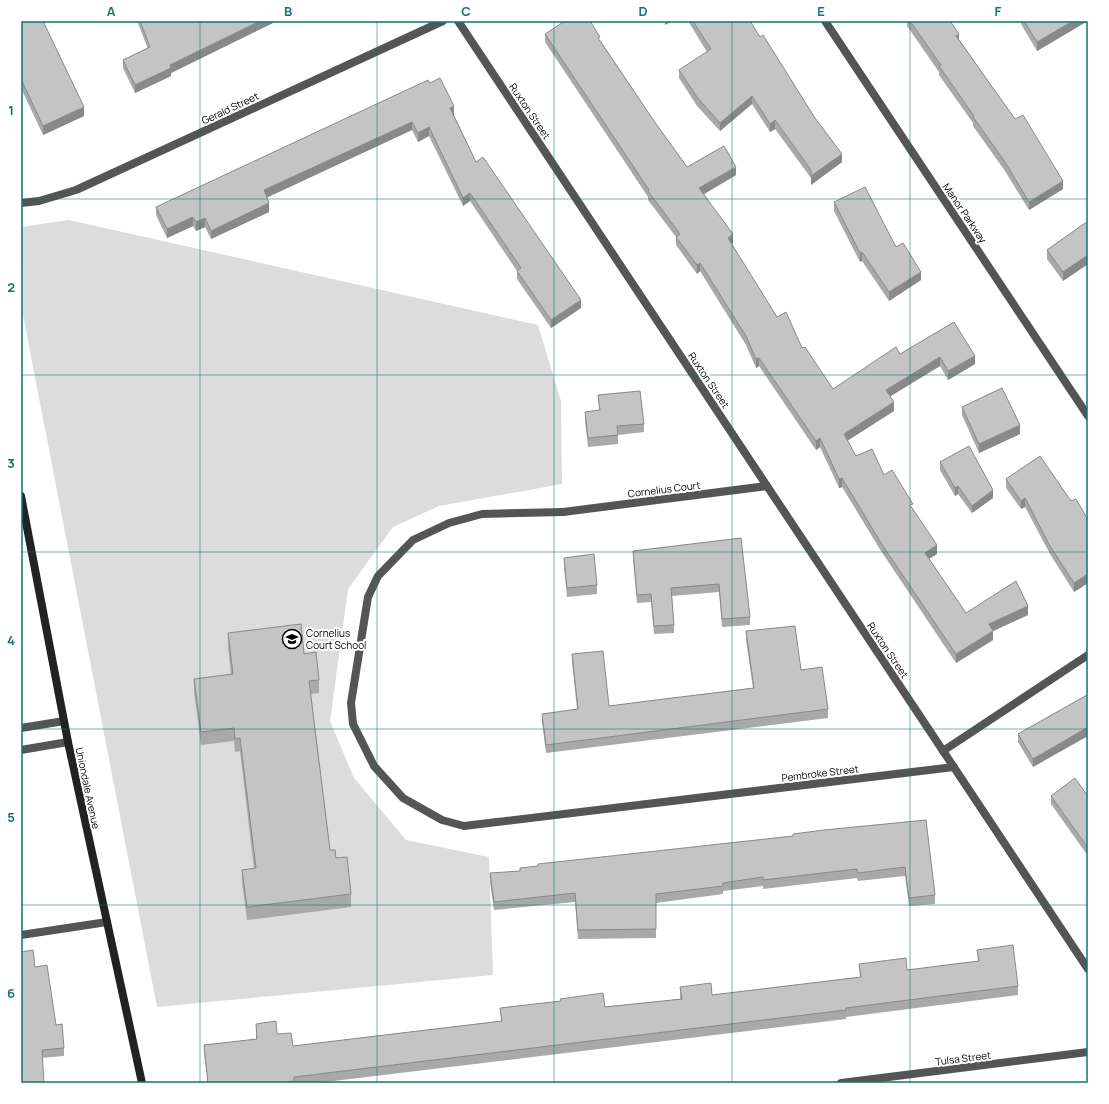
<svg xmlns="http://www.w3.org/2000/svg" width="1109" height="1104" font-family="Manrope,sans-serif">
  <rect width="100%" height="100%" fill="#fff"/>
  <polygon fill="#dcdcdc" points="69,220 538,325 561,401 562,484 439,506 393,527 348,589 330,721 354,778 406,840 489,857 493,975 157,1007 21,305 21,227"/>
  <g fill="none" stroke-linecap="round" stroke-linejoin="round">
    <g stroke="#555" stroke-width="8">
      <polyline points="21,750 68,742"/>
      <polyline points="497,822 464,826 442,820 403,798 374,766 353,724 351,703 368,597 378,576 413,540 449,523 482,514 563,512"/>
      <polyline points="21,935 107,922"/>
    </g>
    <g stroke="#555" stroke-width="8">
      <polyline points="458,21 1088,969"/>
      <polyline points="825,21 1088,416"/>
      <polyline points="21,203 39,201 76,190 443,21"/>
      <polyline points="563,512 767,486"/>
      <polyline points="21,728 64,721"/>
      <polyline points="943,751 1088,655"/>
      <polyline points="497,822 954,767"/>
      <polyline points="841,1083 1088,1052"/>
    </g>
    <polyline stroke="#222" stroke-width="8" points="21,496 68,742 142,1083"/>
  </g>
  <g fill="#a9a9a9">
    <polygon points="21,21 43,21 84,116 43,135 21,88"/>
    <polygon points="137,21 277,21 171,73 171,76 135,93 123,68 123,60 148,49"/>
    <polygon points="688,21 750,21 760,37 842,162 811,185 811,178 775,129 770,132 752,104 720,131 697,106 679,78 679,70 707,52"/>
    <polygon points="906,21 950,21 959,39 1063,189 1029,210 1005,171 973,126 973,123 939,75 939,72 907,26 907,22"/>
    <polygon points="1021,21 1088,21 1088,25 1086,22 1037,51 1021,24"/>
    <polygon points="545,34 600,40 654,121 687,167 736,175 704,194 733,243 731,244 777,317 802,348 833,389 900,354 954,322 975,364 948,380 940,366 890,396 894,411 847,440 856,456 884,475 913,509 937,554 929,559 966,613 1028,615 993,631 993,640 956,663 881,551 842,487 839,488 820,447 816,450 759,366 756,368 746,345 700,271 697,274 676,245 676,237 648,200 648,197 545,42"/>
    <polygon points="430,83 454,115 476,162 581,308 551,328 517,279 517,271 470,201 463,206 429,136 418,142 412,130 267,197 269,212 211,239 205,227 196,231 193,226 167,238 156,215 156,207"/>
    <polygon points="834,202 896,247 921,280 889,301 862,261 860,262 834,211"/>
    <polygon points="1088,221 1088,264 1063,281 1047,259 1047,250"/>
    <polygon points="1088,311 1088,322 1087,321 1087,312"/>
    <polygon points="598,395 644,424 644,432 618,435 618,444 588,447 585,421 585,412 599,410"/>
    <polygon points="962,407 1020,434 979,453 962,415"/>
    <polygon points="940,462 993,498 972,513 958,494 955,496 940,470"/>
    <polygon points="1006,479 1071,501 1088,520 1088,583 1074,592 1050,554 1025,507 1021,509 1006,488"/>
    <polygon points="741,538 750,617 750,625 722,627 719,592 672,596 674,625 674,633 654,634 651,602 637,603 633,559 633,551"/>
    <polygon points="564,558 597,585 597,594 567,597 564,567"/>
    <polygon points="746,631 801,670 828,709 828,718 546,753 542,722 542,714 577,709 572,662 572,654 609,706 753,688 746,640"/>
    <polygon points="228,633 304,654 319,680 319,693 311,694 330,850 336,858 351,894 351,907 247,920 242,883 242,870 254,869 240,751 235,752 234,741 201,745 194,692 194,679 231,675 228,646"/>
    <polygon points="1087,695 1033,767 1018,742 1018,734"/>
    <polygon points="1087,795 1088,795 1088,856 1051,804 1051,796"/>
    <polygon points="926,820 935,895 935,904 909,906 905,876 858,881 857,878 763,889 763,886 723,891 723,894 656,903 656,938 578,939 575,902 494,910 490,882 490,873 520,871 538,866"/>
    <polygon points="977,950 1018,986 1018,995 846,1017 846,1019 317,1083 208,1083 204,1054 204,1045 256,1039 256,1024 277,1034 293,1046 501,1021 500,1008 605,1007 680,999 680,987 712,995 860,977 859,964 907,970 978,961"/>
    <polygon points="35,967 64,1048 64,1056 42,1058"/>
  </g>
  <g fill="#898989">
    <polygon points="260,21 277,21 171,73 171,76 135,93 135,85 170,65"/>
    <polygon points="665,21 673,21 665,25"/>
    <polygon points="1073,21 1086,21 1086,22 1037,51 1037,42"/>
    <polygon points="959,34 959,43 956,36"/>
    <polygon points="752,96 752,104 720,131 720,123"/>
    <polygon points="454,106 454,115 450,117 450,108"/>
    <polygon points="84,107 84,116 43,135 43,126"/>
    <polygon points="775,120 775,129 770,132 770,124"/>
    <polygon points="412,122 412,130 264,199 264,190"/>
    <polygon points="429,127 429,136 418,142 418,133"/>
    <polygon points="842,154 842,162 811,185 811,176"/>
    <polygon points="736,167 736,175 699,197 699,188"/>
    <polygon points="1063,181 1063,189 1029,210 1029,202"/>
    <polygon points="470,193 470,201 463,206 463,198"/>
    <polygon points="269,203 269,212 211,239 211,231"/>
    <polygon points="193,217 193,226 167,238 167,229"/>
    <polygon points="205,218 205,227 196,231 196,222"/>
    <polygon points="733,234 733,243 728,247 728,238"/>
    <polygon points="862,252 862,261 860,262 860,253"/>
    <polygon points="1088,255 1088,264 1063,281 1063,272"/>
    <polygon points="700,263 700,271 697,274 697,265"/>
    <polygon points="921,272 921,280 889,301 889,292"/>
    <polygon points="581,300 581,308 551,328 551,320"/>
    <polygon points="975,356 975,364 948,380 948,371"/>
    <polygon points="940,357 940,366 886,399 886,390"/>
    <polygon points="759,358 759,366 756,368 756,359"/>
    <polygon points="894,402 894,411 844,443 844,434"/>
    <polygon points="1020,425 1020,434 979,453 979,444"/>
    <polygon points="820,438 820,447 816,450 816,441"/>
    <polygon points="842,478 842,487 839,488 839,479"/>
    <polygon points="958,486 958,494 955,496 955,488"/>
    <polygon points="993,490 993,498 972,513 972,506"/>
    <polygon points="1025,498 1025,507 1021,509 1021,501"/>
    <polygon points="937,545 937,554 925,561 925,553"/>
    <polygon points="1088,574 1088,583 1074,592 1074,583"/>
    <polygon points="1028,606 1028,615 989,633 989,624"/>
    <polygon points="993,631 993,640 956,663 956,654"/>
    <polygon points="1088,727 1088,736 1033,767 1033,759"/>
  </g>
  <g fill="#c4c4c4" stroke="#898989">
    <polygon points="21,21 43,21 84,107 43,126 21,79"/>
    <polygon points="140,21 260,21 170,65 171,68 135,85 123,60 150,47"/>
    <polygon points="565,21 590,21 600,37 598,38 654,121 687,167 724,146 736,167 699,188 733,234 728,238 777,317 786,312 802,348 805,347 833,389 896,347 900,354 954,322 975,356 948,371 940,357 886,390 894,402 844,434 856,456 872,449 884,475 892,470 913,504 910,505 937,545 925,553 966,613 1016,581 1028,606 989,624 993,631 956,654 881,543 842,478 839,479 820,438 816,441 759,358 756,359 746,336 700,263 697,265 676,237 680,234 648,191 649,190 545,34"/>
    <polygon points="693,21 750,21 760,37 763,35 815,118 842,154 811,176 811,170 775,120 770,124 752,96 720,123 697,97 679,70 711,49"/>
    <polygon points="910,21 950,21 959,34 956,36 1015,119 1023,115 1063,181 1029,202 1005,162 973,117 974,116 939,66 941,65"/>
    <polygon points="1024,21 1073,21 1037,42"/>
    <polygon points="440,78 454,106 450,108 476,162 483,157 581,300 551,320 517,271 521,268 470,193 463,198 429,127 418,133 412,122 264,190 269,203 211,231 205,218 196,222 193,217 167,229 156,207 428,80 430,83"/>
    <polygon points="865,187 896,247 903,243 921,272 889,292 862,252 860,253 834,202"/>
    <polygon points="1088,221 1088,255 1063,272 1047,250"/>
    <polygon points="1002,388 1020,425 979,444 962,407"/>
    <polygon points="640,391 644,424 617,426 618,435 588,438 585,412 600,410 598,395"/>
    <polygon points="969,446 993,490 972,506 958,486 955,488 940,462"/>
    <polygon points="1040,456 1071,501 1076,499 1088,520 1088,574 1074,583 1050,546 1025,498 1021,501 1006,479"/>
    <polygon points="741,538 750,617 722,619 719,584 671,588 674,625 654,626 651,594 637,595 633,551"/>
    <polygon points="594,554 597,585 567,588 564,558"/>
    <polygon points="301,624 304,654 316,652 319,680 309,681 330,850 335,850 336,858 347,857 351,894 247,907 242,870 256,868 240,738 235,739 234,728 201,732 194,679 233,674 228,633"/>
    <polygon points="795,626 801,670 822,667 828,709 546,745 542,714 578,709 572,654 603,651 609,706 648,701 754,688 746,631"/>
    <polygon points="1087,695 1088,696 1088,727 1033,759 1018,734"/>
    <polygon points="1075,778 1087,795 1088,795 1088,848 1051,796"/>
    <polygon points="926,820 935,895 909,898 905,867 858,873 857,869 763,880 763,877 723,883 723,886 656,894 656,929 578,930 575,893 494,902 490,873 520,871 520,868 538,866 538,864 793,836 793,834 824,830"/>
    <polygon points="1013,945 1018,986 846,1008 846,1010 294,1077 294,1081 280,1083 260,1083 259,1082 246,1083 208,1083 204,1045 257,1039 256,1024 276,1021 277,1034 291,1033 293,1046 502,1021 500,1008 561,1001 560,999 603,993 605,1007 682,999 680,987 711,983 712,995 861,977 859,964 906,958 907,970 979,961 977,950"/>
    <polygon points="33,950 35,967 47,965 56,1025 62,1024 64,1048 42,1050 44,1083 21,1083 21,952"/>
  </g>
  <path fill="none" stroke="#0f766e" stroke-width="1" stroke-opacity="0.55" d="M 200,21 L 200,1083M 377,21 L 377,1083M 554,21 L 554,1083M 732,21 L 732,1083M 910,21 L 910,1083M 21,199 L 1088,199M 21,375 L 1088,375M 21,552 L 1088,552M 21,729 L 1088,729M 21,905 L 1088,905"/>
  <defs>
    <g id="school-ring" transform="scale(1)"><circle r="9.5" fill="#fff" stroke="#000" stroke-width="1.5"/><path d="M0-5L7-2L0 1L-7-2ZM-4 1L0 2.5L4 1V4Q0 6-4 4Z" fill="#000"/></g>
  </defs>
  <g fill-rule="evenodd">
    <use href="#school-ring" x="292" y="639"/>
  </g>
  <g text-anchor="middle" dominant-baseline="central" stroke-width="4" stroke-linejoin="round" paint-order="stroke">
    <g font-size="10" fill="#000" stroke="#fff">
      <text transform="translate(230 108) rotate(-25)">Gerald Street</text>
      <text transform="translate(530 111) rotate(56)">Ruxton Street</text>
      <text transform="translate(965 213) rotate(56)">Manor Parkway</text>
      <text transform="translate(709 380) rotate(56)">Ruxton Street</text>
      <text transform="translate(664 489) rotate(-7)">Cornelius Court</text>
      <text transform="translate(888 650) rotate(56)">Ruxton Street</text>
      <text transform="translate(820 773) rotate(-7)">Pembroke Street</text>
      <text transform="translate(88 788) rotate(78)">Uniondale Avenue</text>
      <text transform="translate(963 1058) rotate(-7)">Tulsa Street</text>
    </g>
    <g font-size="10" fill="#000" stroke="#fff" text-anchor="start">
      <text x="306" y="633">Cornelius<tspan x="306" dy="12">Court School</tspan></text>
    </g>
  </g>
  <rect width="1109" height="1104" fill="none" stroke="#ffffff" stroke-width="44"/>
  <rect x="22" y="22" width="1065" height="1060" fill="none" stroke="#0f766e" stroke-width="1.5"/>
  <g font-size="13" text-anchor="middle" font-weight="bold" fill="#0f766e">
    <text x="111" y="16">A</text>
    <text x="288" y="16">B</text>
    <text x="466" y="16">C</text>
    <text x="643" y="16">D</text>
    <text x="821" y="16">E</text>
    <text x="998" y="16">F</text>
    <text x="11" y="115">1</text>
    <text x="11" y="292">2</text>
    <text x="11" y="468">3</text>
    <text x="11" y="645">4</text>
    <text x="11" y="822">5</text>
    <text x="11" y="998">6</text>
  </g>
</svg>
